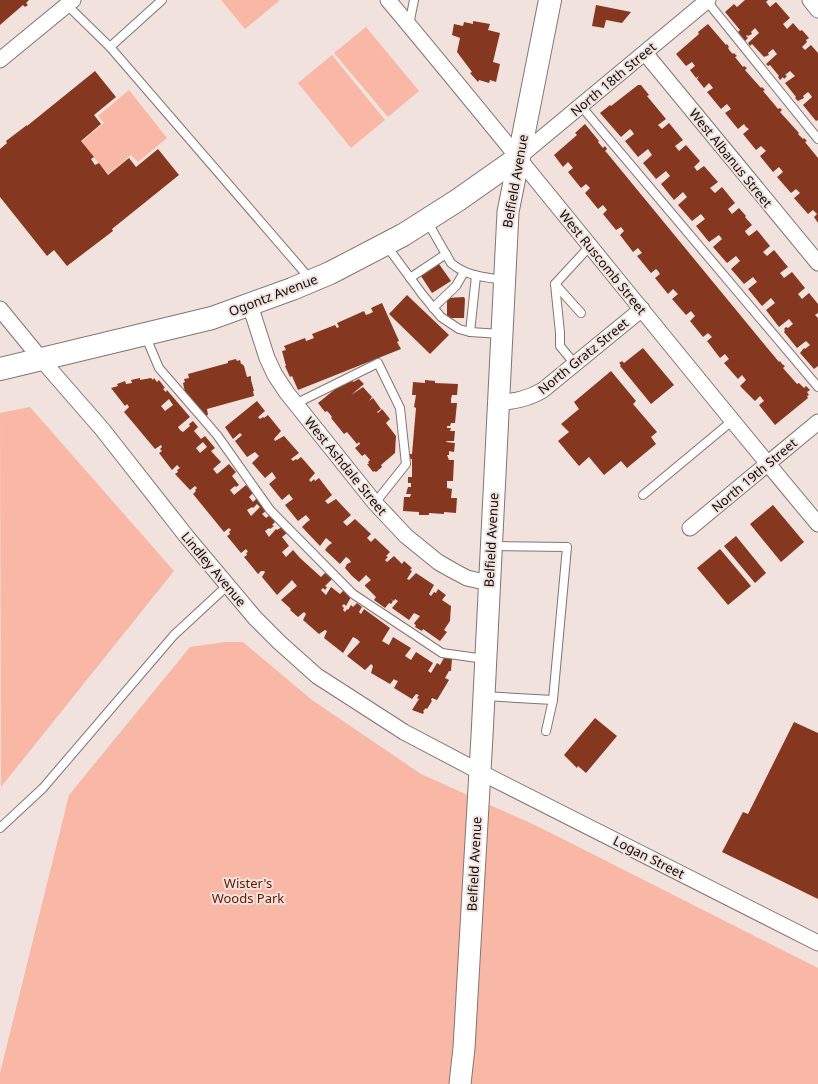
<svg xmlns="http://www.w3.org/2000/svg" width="818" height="1084" font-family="'Noto Sans',sans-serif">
  <rect width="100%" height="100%" fill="#f1e2de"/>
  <g fill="#f9b8a5">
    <polygon points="221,0 278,0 279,1 245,29"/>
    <polygon points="366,27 419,91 388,117 334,53"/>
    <polygon points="332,55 385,120 351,148 298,83"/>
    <polygon points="129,90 167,138 138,162 131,155 108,174 81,142 104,123 98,116"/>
    <polygon points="30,407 174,571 1,787 0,413"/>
    <polygon points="225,642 243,642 312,700 421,774 539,827 818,968 818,1084 0,1084 0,1073 69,795 190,647"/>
  </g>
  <g fill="#863720" fill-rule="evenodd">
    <polygon points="0,0 29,0 26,3 28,5 25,7 23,5 0,25"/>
    <polygon points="745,0 768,0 766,2 770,7 776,2 790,18 783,24 787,29 793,23 800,31 802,30 809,38 806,40 807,42 802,47 805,50 811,45 818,53 818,120 816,121 803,105 812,97 810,94 808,92 803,96 804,98 798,101 795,98 796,97 785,83 795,76 790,71 785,75 787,76 784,79 783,77 780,80 778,77 779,76 770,65 768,66 766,64 777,54 773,49 768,53 769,55 764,57 752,44 750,46 748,43 759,33 755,28 751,32 752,34 748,36 747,35 746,36 748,38 745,41 738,32 740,30 725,12 734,4 737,7"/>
    <polygon points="596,5 631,12 622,23 606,20 604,28 592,26"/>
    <polygon points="473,21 490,24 488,30 500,33 493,62 500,64 496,82 490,80 489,83 479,80 478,82 470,73 472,72 457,52 460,38 452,35 454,24 463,26 464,22 473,24"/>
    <polygon points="708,24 726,45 727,44 729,47 728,48 730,51 733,54 734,53 737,56 735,57 743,67 744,66 747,68 745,70 761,88 762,87 765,90 763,91 774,104 778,109 780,108 782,110 780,112 799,133 798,134 803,139 804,138 807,141 805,142 818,158 818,223 814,217 817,214 813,210 808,214 794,198 800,193 796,189 791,193 777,177 783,172 779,167 773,172 760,156 766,151 761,146 756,150 743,134 749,129 746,127 744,124 738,129 725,113 731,109 727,104 721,109 707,92 713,88 709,83 704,88 697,79 699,76 696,78 690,70 695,66 692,62 686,66 676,54 699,34 698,32"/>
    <polygon points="95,71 116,97 94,115 101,124 81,141 94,157 91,159 95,165 99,163 108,175 129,158 136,167 158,149 179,175 112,229 113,231 67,266 54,250 47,256 0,197 0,149 7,143 6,141 27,125 27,126"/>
    <polygon points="638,85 641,85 649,95 647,96 666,119 658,125 662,129 669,123 683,140 675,146 679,151 686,145 700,161 694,167 695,168 697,171 704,166 718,182 710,188 715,193 722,187 735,203 728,209 732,214 739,208 746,216 745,217 752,225 745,231 746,233 749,236 757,230 770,246 763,252 767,256 774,250 788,267 780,273 784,278 792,272 805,288 798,294 802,299 809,293 818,304 818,313 815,315 818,318 818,366 814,369 800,353 804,348 805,349 810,345 806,341 797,348 784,332 785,330 784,329 786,327 788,328 793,324 789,319 779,327 766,310 775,303 771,298 762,306 748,289 757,282 753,277 744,284 731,269 740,261 736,256 727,263 713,247 722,239 719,235 709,242 696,226 705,219 701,214 692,221 678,205 687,197 683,192 674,200 661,184 670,176 666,171 656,179 643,163 652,155 648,149 638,157 625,141 634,134 632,131 630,129 621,137 600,113 610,105 611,106"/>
    <polygon points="585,124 599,141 598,142 603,148 605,146 607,149 605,151 607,153 764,344 779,362 780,361 782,364 785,366 783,368 797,384 799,383 804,388 806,386 810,390 807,392 809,395 807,396 808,398 775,425 759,405 764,401 760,396 755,401 740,386 746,380 742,375 738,379 724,363 729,359 725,354 720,358 707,341 712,337 708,333 703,337 690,321 695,316 691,311 686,315 672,299 678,294 673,289 668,294 655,278 660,274 658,271 656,269 651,273 637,256 642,253 638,248 633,252 620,235 624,231 621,227 616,230 603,214 607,210 603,205 598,209 585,193 590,188 586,184 581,188 568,172 573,168 568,162 563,167 554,155 577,135 575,133"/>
    <polygon points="439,264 451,281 432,293 421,276"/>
    <polygon points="407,295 449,335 430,354 389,314"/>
    <polygon points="464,297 465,299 464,318 447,318 447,298"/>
    <polygon points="382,303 399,341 397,342 401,349 298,390 292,376 290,377 285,366 286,366 282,351 286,350 284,346 305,338 306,341 314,338 312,334 335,325 337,328 339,327 337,323 364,311 366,315 369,314 373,312 371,308"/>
    <polygon points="643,348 674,385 651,404 620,366 621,365 619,363 622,361 624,363"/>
    <polygon points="236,359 237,361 240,360 241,364 242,364 244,366 247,377 251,376 251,380 254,391 253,391 254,396 207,409 208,415 203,417 186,397 183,383 185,382 184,379 189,378 188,374 228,363 228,361"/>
    <polygon points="611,371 636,401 633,404 657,432 651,437 656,444 627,468 621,461 604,475 589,457 579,466 558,441 569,432 561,424 579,409 574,402"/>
    <path d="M 140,378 L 140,380 L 151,378 L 153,380 L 154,378 L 157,382 L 159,380 L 165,388 L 163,389 L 166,392 L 167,390 L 190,417 L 178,427 L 180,430 L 183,432 L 190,426 L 189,424 L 193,421 L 198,427 L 194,431 L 201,439 L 205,436 L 215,448 L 211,451 L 221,462 L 213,469 L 217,474 L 229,464 L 236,472 L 232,476 L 239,485 L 236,487 L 235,486 L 230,490 L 234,495 L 246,485 L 253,493 L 249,497 L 253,502 L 257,498 L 267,510 L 262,514 L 266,518 L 270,515 L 276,521 L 272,525 L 274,526 L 270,529 L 269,528 L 265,531 L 269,537 L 276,529 L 277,530 L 282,527 L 287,533 L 282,537 L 289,546 L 282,552 L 286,557 L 293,550 L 300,558 L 321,577 L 325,573 L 332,579 L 325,586 L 327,587 L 325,590 L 323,588 L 321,590 L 326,595 L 331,587 L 340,594 L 344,590 L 351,597 L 346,606 L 344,604 L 342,606 L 344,608 L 343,610 L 345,612 L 347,609 L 348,610 L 351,605 L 353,607 L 357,603 L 362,607 L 359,612 L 361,614 L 364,609 L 390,628 L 382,641 L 389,645 L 393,637 L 411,648 L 405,656 L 411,660 L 416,652 L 433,663 L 428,671 L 431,673 L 437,663 L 440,665 L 445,656 L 452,659 L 451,671 L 449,671 L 445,678 L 449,680 L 437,700 L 432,698 L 431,700 L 432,701 L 427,709 L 426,708 L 423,711 L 424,712 L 423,714 L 412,710 L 419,699 L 417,698 L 419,695 L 416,694 L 412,699 L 394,688 L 398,681 L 395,680 L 394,679 L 390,684 L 371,673 L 373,666 L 371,664 L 365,670 L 347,656 L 360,642 L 357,639 L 353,637 L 343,653 L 324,638 L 327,631 L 325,630 L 319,634 L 303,620 L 306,614 L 304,612 L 298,617 L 290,610 L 291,609 L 281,600 L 297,586 L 292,580 L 277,595 L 262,577 L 265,572 L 264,571 L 261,571 L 258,574 L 244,557 L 247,555 L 246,553 L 248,552 L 246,549 L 241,553 L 227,536 L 230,534 L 229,532 L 231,530 L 229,528 L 224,532 L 193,494 L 196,491 L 195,490 L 197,488 L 195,486 L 190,490 L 175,474 L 178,472 L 177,470 L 180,468 L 177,465 L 172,470 L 159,453 L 162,451 L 160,449 L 162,447 L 161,445 L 155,449 L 124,412 L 129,407 L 127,404 L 125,406 L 111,388 L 118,386 L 117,384 L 125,381 L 126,384 L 132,383 L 131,380 ZM 169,399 L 173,405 L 165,411 L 161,406 ZM 203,442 L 207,447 L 200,453 L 196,448 ZM 257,504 L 260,507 L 251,516 L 247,510 L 252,507 L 253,508 Z"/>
    <polygon points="359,379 364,384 351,395 363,387 372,397 369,401 373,398 381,409 377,412 378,413 382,409 390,419 386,423 396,436 395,453 381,465 382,467 376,472 374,471 373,472 367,464 369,464 368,462 370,460 365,454 362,456 355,448 360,444 359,442 357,444 347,432 344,434 331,418 332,417 329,413 327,411 325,412 318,403 339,386 352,380 353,382"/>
    <polygon points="425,380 435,381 435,383 458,384 457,395 452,395 451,399 451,403 457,403 455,423 451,423 450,426 447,426 447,428 451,428 450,431 455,431 454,441 447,441 446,442 455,443 454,452 449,451 449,455 447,455 449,460 454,460 453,481 447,481 447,488 452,489 451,498 457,498 456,513 444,512 444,514 429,513 429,515 419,515 419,512 403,511 404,497 410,497 411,494 406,494 408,487 411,487 411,483 408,483 408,477 412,477 412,459 410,459 410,454 412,454 416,408 414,407 416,395 412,395 413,382 425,383"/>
    <polygon points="257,401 265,411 258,417 260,419 263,417 264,418 268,415 281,431 274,439 275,441 284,436 299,453 291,459 293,461 296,459 297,460 301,457 315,473 309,480 311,482 314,479 315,481 319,478 332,495 325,501 328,504 336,499 351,515 343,522 347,526 355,519 371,534 367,538 371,542 375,538 390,552 386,556 388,557 385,560 387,562 394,556 402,564 404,561 412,568 410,570 412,571 407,579 409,580 416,573 434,585 429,594 431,596 434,592 436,593 438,589 446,595 442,600 451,606 450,621 444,630 447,632 440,641 423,629 422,631 415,627 416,625 414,624 415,622 420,616 414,613 409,620 392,608 398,601 395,599 394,601 391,599 393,601 391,604 389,603 385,608 374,600 376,597 365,586 365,585 371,580 366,575 359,582 352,576 345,568 347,564 351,562 349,559 346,557 340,564 325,550 328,546 332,543 326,538 320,546 302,527 307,522 310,520 306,515 298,521 285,505 293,499 289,494 282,500 269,484 276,478 272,472 265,478 252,463 259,456 255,452 247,457 235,441 242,435 240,433 233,439 225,427"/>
    <polygon points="773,505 804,542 781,562 750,524"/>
    <polygon points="736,536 766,573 755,583 724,546"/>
    <polygon points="720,549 751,586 728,605 697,568"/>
    <polygon points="595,718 617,736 586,773 578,766 577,768 564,755"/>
    <polygon points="794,722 818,733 818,899 722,852 743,812 748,814"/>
  </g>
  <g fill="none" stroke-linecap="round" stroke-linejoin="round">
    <g stroke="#827571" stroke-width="10">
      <g id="lane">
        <polyline points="706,0 818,139"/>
        <polyline points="67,5 110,47 311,280"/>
        <polyline points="409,25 414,0"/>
        <polyline points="110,47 162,0"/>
        <polyline points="581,106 818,387"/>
        <path d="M 427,221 L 451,263 C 466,276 484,277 503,280"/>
        <polyline points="386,245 422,294 441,317 459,329 470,332 501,334"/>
        <polyline points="410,278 446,254"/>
        <polyline points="555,284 581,313"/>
        <polyline points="433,308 456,286 464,272"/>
        <polyline points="470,332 476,276"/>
        <polyline points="145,335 159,368 217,435 270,510 353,594 442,653 485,659"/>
        <polyline points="574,363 560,346 560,333 555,284 590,246"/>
        <polyline points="295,404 378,363 400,408 406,464 375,503"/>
        <polyline points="643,495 732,421"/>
        <polyline points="492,546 567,547 553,700"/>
        <polyline points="484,696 553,700 546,731"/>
        <polyline points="0,828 43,788 174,635 228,585"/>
      </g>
    </g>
    <g stroke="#827571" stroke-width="17">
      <g id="street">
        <path d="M 388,0 C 533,173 673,351 818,524"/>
        <polyline points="810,0 818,10"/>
        <polyline points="645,53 818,263"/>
        <polyline points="0,60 73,0"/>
        <polyline points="519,157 708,0"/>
        <polyline points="250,305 267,358 275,375 287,393 375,503 406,536 438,562 452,570 467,578 489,583"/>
        <polyline points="0,309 41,359 102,429 187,537 255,618 279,642 317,676 404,732 480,772 818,943"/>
        <path d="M 498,403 C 515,401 528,399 543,390 L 642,309"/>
        <polyline points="690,528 818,422"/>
      </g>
    </g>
    <g stroke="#827571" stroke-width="23">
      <polyline id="secondary" points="460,1084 464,1048 482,736 508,212 519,157"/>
    </g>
    <g stroke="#827571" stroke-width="24">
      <polyline id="primary" points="0,369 212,318 292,289 330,273 403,235 458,200 519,157 550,0"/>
    </g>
    <use href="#lane" stroke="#fff" stroke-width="8"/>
    <use href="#street" stroke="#fff" stroke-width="15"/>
    <use href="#secondary" stroke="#fff" stroke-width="21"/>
    <use href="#primary" stroke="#fff" stroke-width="22"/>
  </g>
  <g text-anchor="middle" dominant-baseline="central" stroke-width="4" stroke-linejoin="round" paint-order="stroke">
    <g font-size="13" fill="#0f0b09" stroke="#f1e2de">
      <text transform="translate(613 79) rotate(-40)">North 18th Street</text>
      <text transform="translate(731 158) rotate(51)">West Albanus Street</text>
      <text transform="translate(515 181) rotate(-80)">Belfield Avenue</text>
      <text transform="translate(603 262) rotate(51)">West Ruscomb Street</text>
      <text transform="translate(273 295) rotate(-21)">Ogontz Avenue</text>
      <text transform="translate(583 356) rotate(-39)">North Gratz Street</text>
      <text transform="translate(346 466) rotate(51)">West Ashdale Street</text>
      <text transform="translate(754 475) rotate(-40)">North 19th Street</text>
      <text transform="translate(491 540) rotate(-87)">Belfield Avenue</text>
      <text transform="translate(214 569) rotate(50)">Lindley Avenue</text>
      <text transform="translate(649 857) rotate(27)">Logan Street</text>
      <text transform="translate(474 864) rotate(-87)">Belfield Avenue</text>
    </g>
    <g font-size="13" fill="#641600" stroke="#f1e2de">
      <text x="248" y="883">Wister's<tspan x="248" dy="15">Woods Park</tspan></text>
    </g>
  </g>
</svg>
